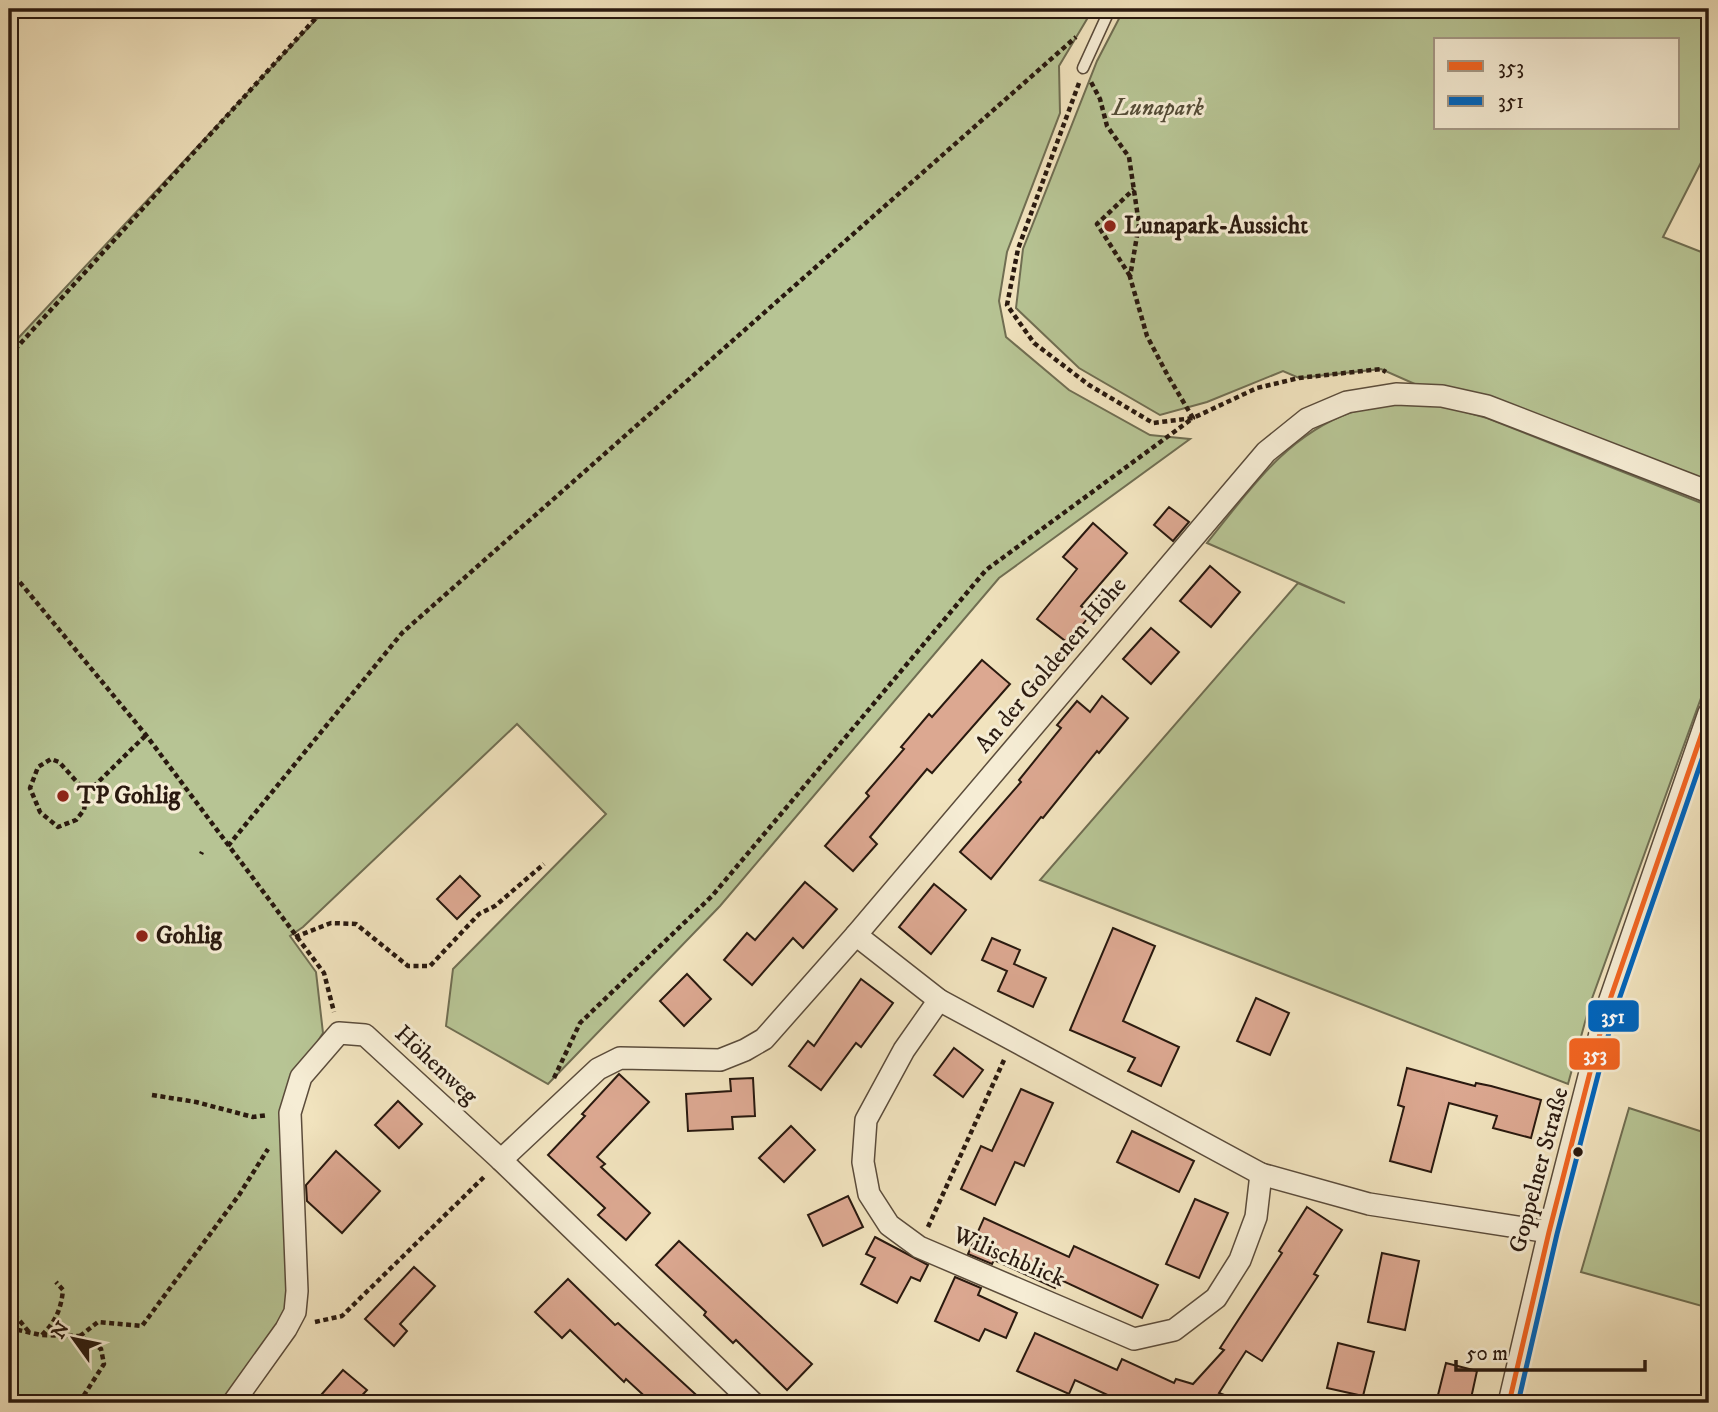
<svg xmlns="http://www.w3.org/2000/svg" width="1718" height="1412" font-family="'IM FELL DW Pica',serif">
  <rect width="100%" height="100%" fill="#f1e3be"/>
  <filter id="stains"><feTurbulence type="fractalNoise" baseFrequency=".00286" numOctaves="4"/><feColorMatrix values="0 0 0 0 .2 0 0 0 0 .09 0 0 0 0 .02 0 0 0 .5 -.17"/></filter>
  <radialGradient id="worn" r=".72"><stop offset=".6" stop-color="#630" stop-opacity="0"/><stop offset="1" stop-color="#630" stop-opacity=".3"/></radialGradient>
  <g fill="#b7c494" stroke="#706e52" stroke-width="2" fill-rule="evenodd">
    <polygon points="326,9 1093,9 1059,66 1060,113 1007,252 999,301 1006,337 1069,390 1150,435 1190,439 999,578 720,906 548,1084 446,1026 453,969 606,814 517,724 303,927 290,936 316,972 323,1033 297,1074 291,1297 283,1323 224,1403 9,1403 9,348"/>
    <path d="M 1124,9 L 1709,9 L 1709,147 L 1663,237 L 1709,255 L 1709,492 L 1442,396 L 1381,369 L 1299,378 L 1283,371 L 1207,402 L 1160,415 L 1079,368 L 1016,308 L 1023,249 L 1097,61 ZM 1436,40 L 1678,40 L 1678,128 L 1436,128 Z"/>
    <path d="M 1400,404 L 1444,406 L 1487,418 L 1709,506 L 1709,676 L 1590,1004 L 1568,1084 L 1040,880 L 1298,583 L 1345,603 L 1207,543 C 1249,491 1286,435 1352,412 C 1367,407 1384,406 1400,404 Z"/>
    <polygon points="1629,1108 1709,1134 1709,1308 1581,1272"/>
  </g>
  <g fill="#dca891" stroke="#29190f" stroke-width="2">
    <polygon points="1169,507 1189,522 1173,541 1154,525"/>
    <polygon points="1093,523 1127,553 1081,606 1091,614 1068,643 1037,619 1077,569 1063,557"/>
    <polygon points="1210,566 1240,592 1211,627 1180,601"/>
    <polygon points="1151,628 1179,652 1151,684 1123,659"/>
    <polygon points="982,660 1010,684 932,773 927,769 870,837 877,844 853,871 825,846 869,796 866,793 904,749 901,747 929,714 932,717"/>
    <polygon points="1102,696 1128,718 1099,753 1097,751 1043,818 1041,817 991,879 960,852 1021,782 1019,780 1061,728 1057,725 1077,701 1090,712"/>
    <polygon points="460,876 480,896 457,919 437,899"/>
    <polygon points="805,882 837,909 803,948 793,938 752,985 724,960 747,933 755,940"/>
    <polygon points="934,884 966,910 931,954 899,927"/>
    <polygon points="1113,928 1155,946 1123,1021 1179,1047 1161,1086 1128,1071 1135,1058 1070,1030"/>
    <polygon points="992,938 1020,950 1014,964 1046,978 1033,1007 998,991 1007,971 982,960"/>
    <polygon points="687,974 711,999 684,1026 660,1001"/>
    <polygon points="861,979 893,1003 861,1047 856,1043 821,1090 789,1066 808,1041 814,1046"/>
    <polygon points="1256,998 1289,1013 1270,1055 1237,1041"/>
    <polygon points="954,1048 983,1070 963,1097 934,1075"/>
    <polygon points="1407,1068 1475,1086 1476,1083 1491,1086 1541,1100 1531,1138 1493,1128 1497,1116 1449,1103 1431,1172 1390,1161 1404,1107 1398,1105"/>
    <polygon points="619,1074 649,1102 597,1157 605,1164 601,1167 650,1213 626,1240 598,1215 605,1208 548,1155 585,1116 582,1114"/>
    <polygon points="753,1078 755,1116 732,1117 733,1129 688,1131 686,1094 731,1091 730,1079"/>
    <polygon points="1021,1089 1053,1103 1024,1166 1015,1162 995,1205 961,1189 981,1146 992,1151"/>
    <polygon points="398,1101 422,1124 399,1148 375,1125"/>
    <polygon points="791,1126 815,1150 784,1182 759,1158"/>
    <polygon points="1132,1131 1194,1161 1179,1192 1117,1162"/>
    <polygon points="336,1151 380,1191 342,1233 307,1201 306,1185"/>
    <polygon points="848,1196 863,1227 823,1246 808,1215"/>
    <polygon points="1195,1199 1228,1213 1199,1278 1166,1264"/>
    <polygon points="1307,1207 1342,1230 1314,1274 1318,1276 1262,1361 1246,1351 1219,1393 1238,1400 1237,1403 1125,1403 1075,1380 1069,1394 1017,1371 1035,1333 1117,1370 1122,1359 1174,1383 1176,1379 1193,1384 1224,1350 1220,1348 1282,1253 1279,1251"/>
    <polygon points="984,1218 1069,1257 1074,1246 1158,1285 1142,1318 1059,1279 1055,1288 994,1260 992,1264 968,1254"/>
    <polygon points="875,1237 928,1265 920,1281 911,1277 897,1303 861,1284 875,1258 866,1254"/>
    <polygon points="679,1241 812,1364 787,1390 736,1340 733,1343 704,1315 706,1312 656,1265"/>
    <polygon points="1382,1253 1419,1261 1405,1330 1368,1322"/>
    <polygon points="414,1267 435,1286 400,1324 407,1331 394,1346 365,1319"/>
    <polygon points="955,1277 981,1288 978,1295 1017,1313 1006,1338 985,1329 979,1341 935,1321"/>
    <polygon points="568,1279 615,1325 618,1323 705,1403 652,1403 626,1379 624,1382 570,1330 562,1338 535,1312"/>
    <polygon points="1338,1343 1374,1352 1363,1396 1327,1388"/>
    <polygon points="1446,1363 1477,1371 1470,1403 1436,1403"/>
    <polygon points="343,1370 367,1390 355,1403 314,1403"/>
  </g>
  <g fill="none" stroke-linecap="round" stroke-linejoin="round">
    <g stroke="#5b4c3b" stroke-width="13">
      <polyline id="lane" points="1083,68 1110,9"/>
    </g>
    <g stroke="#5b4c3b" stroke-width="24">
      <g id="street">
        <polyline points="856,935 939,1000 1261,1174 1369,1204 1549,1232"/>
        <polyline points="939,1000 904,1050 866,1120 863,1162 869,1194 889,1225 919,1247 1134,1339 1174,1330 1216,1298 1240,1260 1256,1217 1261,1174"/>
        <polyline points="501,1160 598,1069 620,1058 720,1060 745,1050 764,1039 856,935 1266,452 1307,419 1347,402 1396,394 1442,396 1487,406 1709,492"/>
        <polyline points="233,1403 286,1329 295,1312 297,1291 290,1113 301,1077 339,1033 365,1035 501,1160 753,1403"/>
        <polyline points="1509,1403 1549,1232 1605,1014 1709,713"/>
      </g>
    </g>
    <g stroke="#29190f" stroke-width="4.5" stroke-dasharray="5 3.5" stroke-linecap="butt">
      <polyline points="1079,83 1018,249 1007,305 1034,343 1089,385 1153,423 1193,418 1257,388 1299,378 1381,369 1386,372"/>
      <polyline points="1130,276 1097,224 1134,189"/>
      <polyline points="9,356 324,9"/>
      <polyline points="9,569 146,735 324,973 334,1012"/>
      <polyline points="87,793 59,762 51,759 38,767 30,788 40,812 58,827 76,820 84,810 87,793 146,735"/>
      <polyline points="228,846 402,633 1076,37"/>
      <polyline points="201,854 202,852"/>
      <polyline points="295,937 331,923 356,924 408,966 430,966 479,914 495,906 544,864"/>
      <polyline points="554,1078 580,1023 712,896 986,570 1193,418 1168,376 1147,336 1130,277 1139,224 1129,157 1107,126 1100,99 1091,82"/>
      <polyline points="152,1095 196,1102 253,1117 268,1115"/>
      <polyline points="928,1227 1004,1060"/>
      <polyline points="9,1308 29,1332"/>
      <polyline points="315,1322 342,1316 486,1175"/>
      <polyline points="9,1328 41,1335 80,1336 101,1349 104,1364 79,1403"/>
      <path d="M 42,1335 C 56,1321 61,1309 63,1290 L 56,1282"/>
      <polyline points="80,1336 98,1322 142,1326 239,1195 268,1149"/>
    </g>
    <use href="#lane" stroke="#f6edd5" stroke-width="10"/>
    <use href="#street" stroke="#f6edd5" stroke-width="21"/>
    <g stroke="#f6edd5" stroke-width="10">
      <polyline id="bus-1" points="1509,1403 1549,1232 1605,1014 1709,713"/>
    </g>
    <g stroke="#f6edd5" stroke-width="10">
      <polyline id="bus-2" points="1518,1403 1557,1234 1613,1017 1709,739"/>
    </g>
    <use href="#bus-1" stroke="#f26522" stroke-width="5"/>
    <use href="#bus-2" stroke="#0065bd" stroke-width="5"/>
  </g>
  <g fill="#8f2418" stroke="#f6edd5" stroke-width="2.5">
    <circle cx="1110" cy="226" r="7"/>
    <circle cx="63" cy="796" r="7"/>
    <circle cx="142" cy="936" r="7"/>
  </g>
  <circle fill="#29190f" stroke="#f6edd5" stroke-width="2.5" cx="1578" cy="1152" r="6"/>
  <g text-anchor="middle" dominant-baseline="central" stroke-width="6" stroke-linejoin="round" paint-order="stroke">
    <g font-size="24" font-style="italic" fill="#544c37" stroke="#f6edd5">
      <text x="1158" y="108">Lunapark</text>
    </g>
    <g font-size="24" font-weight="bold" fill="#29190f" stroke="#f6edd5" text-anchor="start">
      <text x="1124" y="226">Lunapark-Aussicht</text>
      <text x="77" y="796">TP Gohlig</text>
      <text x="156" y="936">Gohlig</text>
    </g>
    <g font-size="24" fill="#29190f" stroke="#f6edd5">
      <text transform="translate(1051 665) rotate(-50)">An der Goldenen Höhe</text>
      <text transform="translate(436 1065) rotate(43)">Höhenweg</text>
      <text transform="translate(1539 1170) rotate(-75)">Goppelner Straße</text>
      <text transform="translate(1009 1257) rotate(23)">Wilischblick</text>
    </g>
  </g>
  <g stroke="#f6edd5" stroke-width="2.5">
    <rect x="1587" y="999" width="53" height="34" rx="7" fill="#0065bd"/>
    <rect x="1568" y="1037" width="53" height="34" rx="7" fill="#f26522"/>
  </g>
  <g font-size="19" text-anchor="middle" font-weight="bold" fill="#fff">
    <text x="1613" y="1023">351</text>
    <text x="1595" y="1061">353</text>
  </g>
  <rect width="1718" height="1412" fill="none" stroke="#f1e3be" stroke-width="35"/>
  <rect x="10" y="10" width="1697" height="1391" fill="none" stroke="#29190f" stroke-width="3.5"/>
  <rect x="18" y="18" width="1683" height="1377" fill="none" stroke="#29190f" stroke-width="2"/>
  <rect x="1434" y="38" width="245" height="91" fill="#f6edd5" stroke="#a49886" stroke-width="2"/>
  <rect x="1448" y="61" width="35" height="10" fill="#f26522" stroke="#a49886" stroke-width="2"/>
  <text x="1498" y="74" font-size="21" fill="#29190f">353</text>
  <rect x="1448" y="96" width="35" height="10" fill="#0065bd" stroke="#a49886" stroke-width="2"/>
  <text x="1498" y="108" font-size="21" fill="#29190f">351</text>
  <g transform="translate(74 1339) rotate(303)" stroke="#f6edd5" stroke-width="5" paint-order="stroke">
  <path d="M0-5L12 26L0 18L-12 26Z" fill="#29190f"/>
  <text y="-10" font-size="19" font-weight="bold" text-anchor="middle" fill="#29190f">N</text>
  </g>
  <path d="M1456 1360v10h189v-10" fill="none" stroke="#29190f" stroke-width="3.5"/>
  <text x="1466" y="1360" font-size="21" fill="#29190f" stroke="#f6edd5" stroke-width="5" paint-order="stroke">50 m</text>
  <rect width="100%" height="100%" filter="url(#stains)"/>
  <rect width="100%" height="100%" fill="url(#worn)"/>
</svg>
